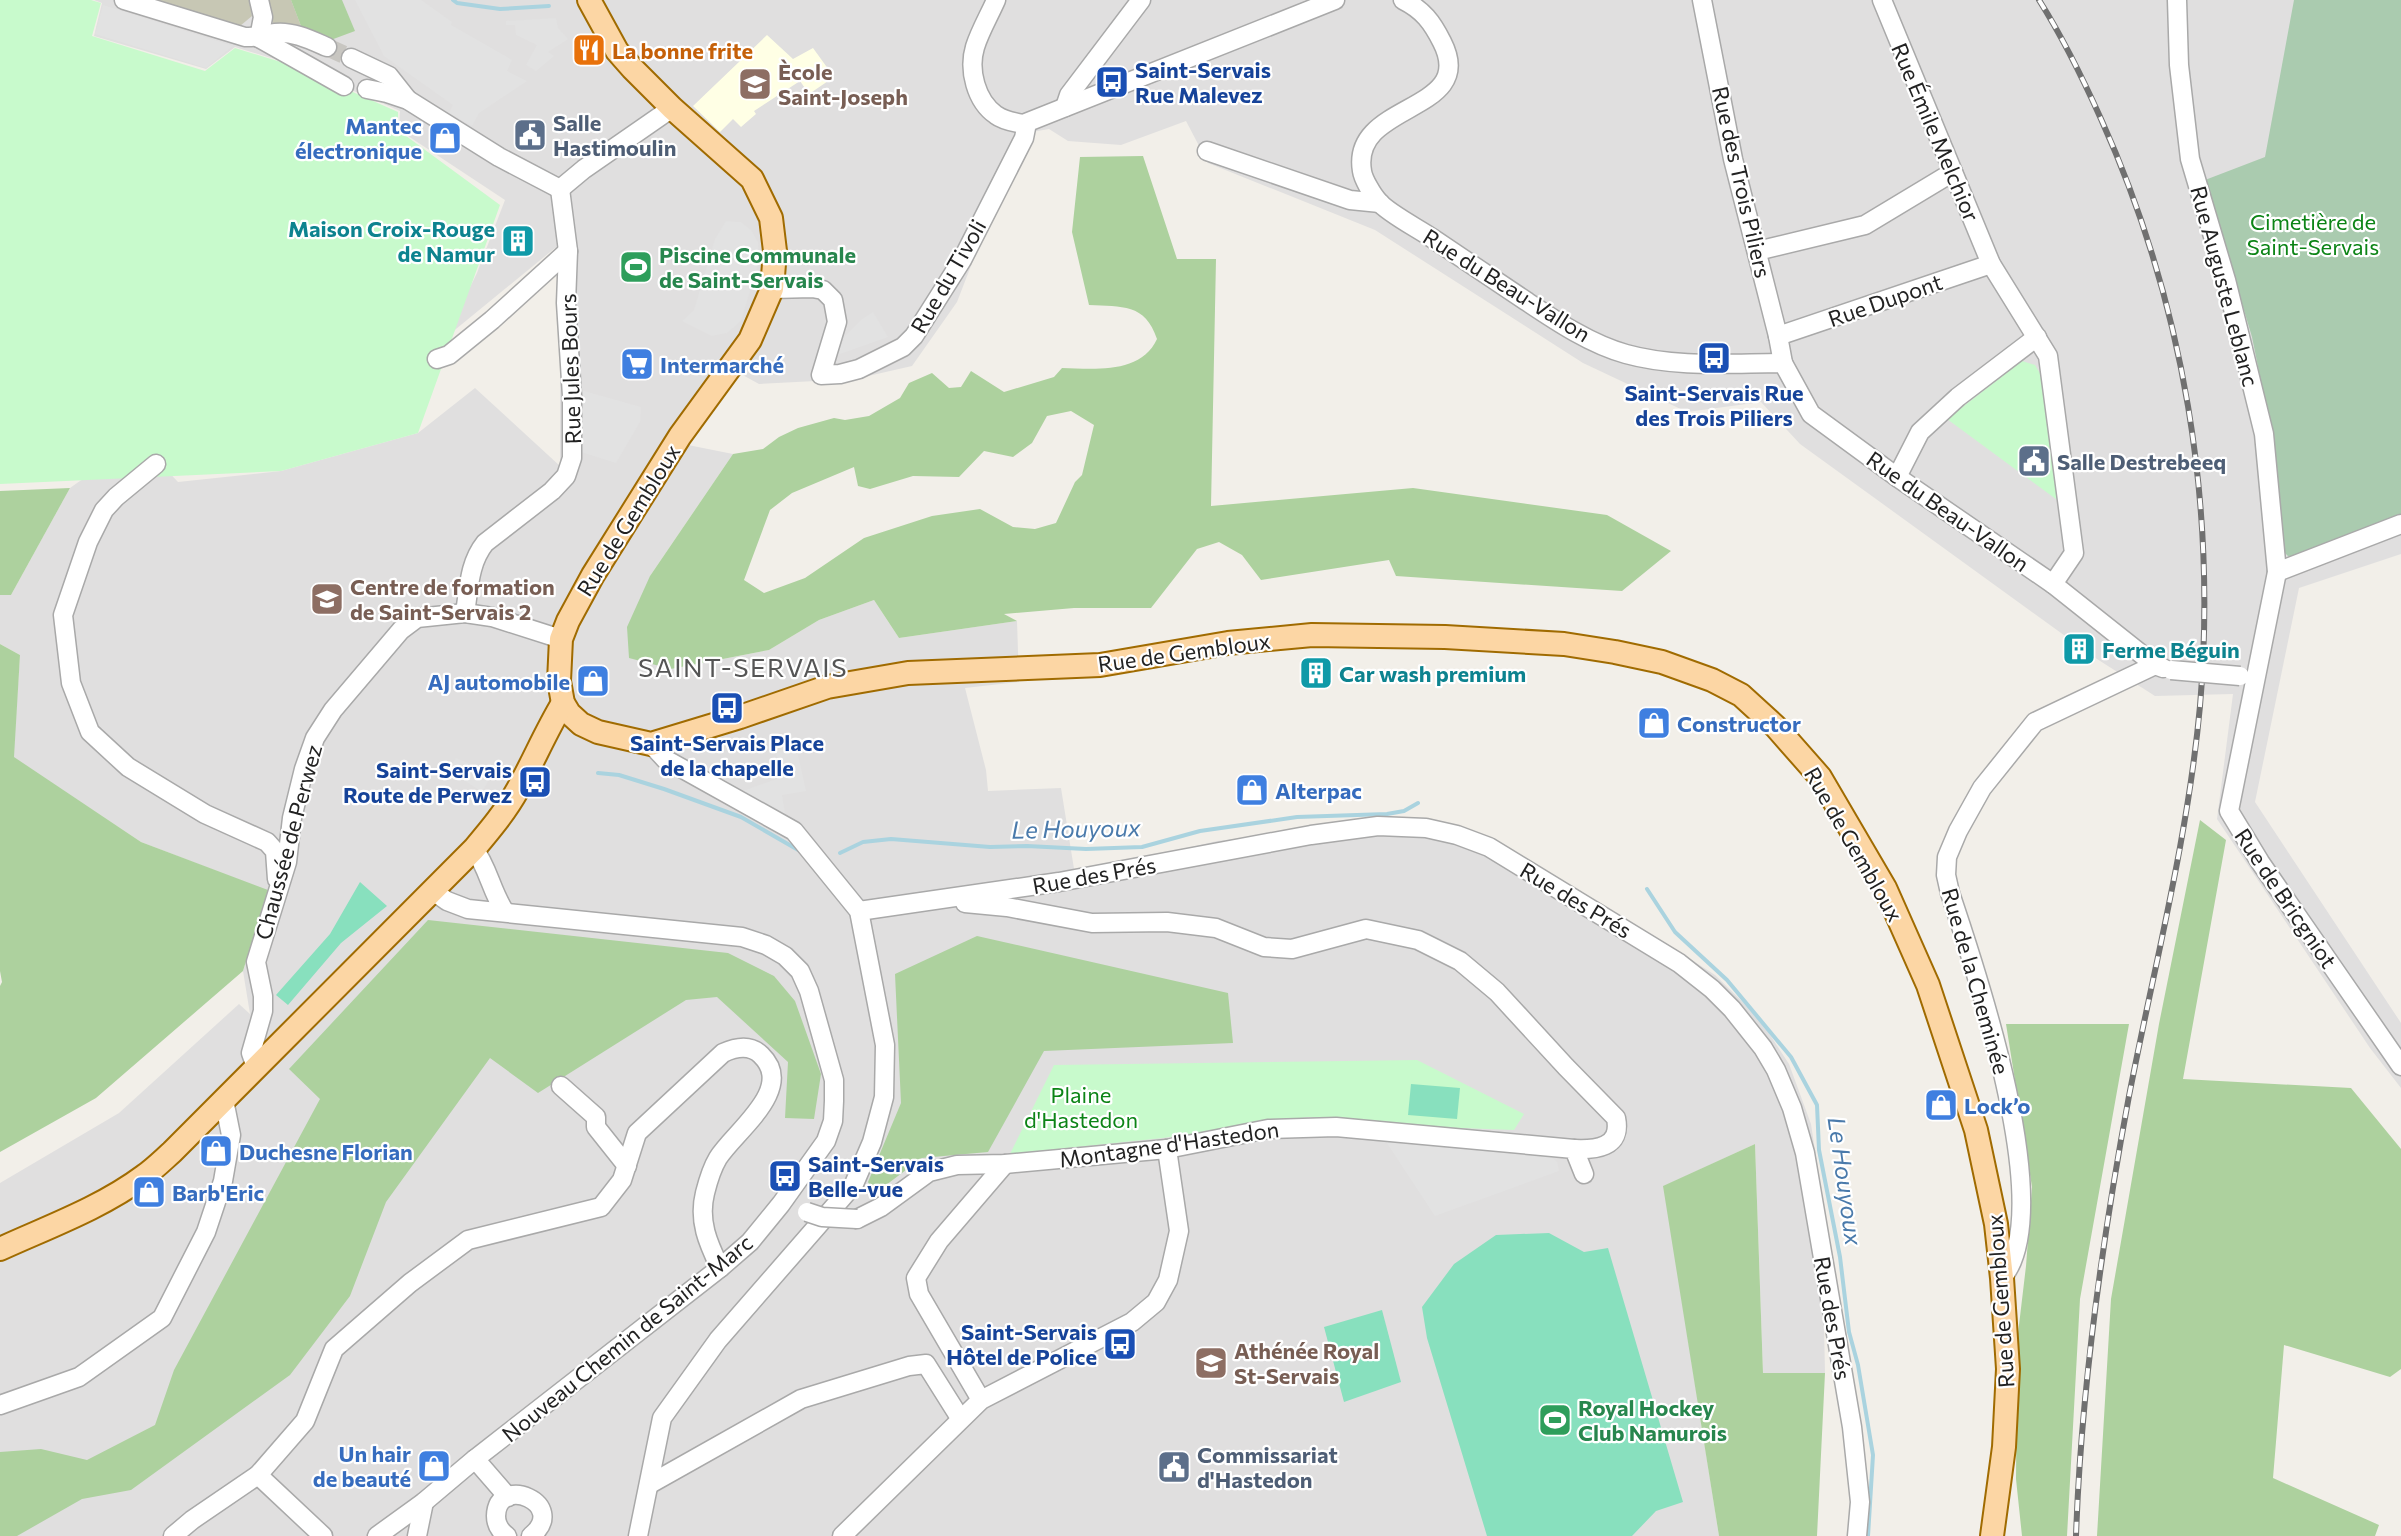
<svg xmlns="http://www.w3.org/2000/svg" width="2401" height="1536" font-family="Commissioner,sans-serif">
  <rect width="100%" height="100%" fill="#f2efe9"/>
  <polygon fill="#e0dfdf" points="94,0 2401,0 2401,554 2299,588 2255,802 2401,1023 2401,1088 2370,1048 2217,819 2233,694 2155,696 2097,659 1800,444 1761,402 1687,412 1583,363 1375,230 1208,163 1186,121 1121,145 1068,141 1049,129 1032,132 981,240 957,302 912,366 855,379 759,384 719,362 668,441 733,454 650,576 671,669 769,650 819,620 874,600 899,638 1017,621 1019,682 965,688 986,770 988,791 1061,788 1075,875 1217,841 1320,829 1473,837 1664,942 1715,975 1759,1018 1789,1064 1811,1124 1820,1184 1805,1188 1823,1279 1825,1373 1763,1373 1755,1144 1664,1186 1719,1536 0,1536 0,1183 119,1113 239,1004 250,1014 243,971 268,891 141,842 13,757 20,655 0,644 0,595 11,595 70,488 138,440 178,482 281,471 418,433 475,388 560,466 560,325 555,248 445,338 477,273 505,200 399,130 400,111 294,65 235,47 206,69 94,36 102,3"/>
  <polygon fill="#ffffe5" points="767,35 793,59 813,48 834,77 809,94 800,81 754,111 756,114 741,127 733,119 720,132 693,106"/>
  <g fill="#c7c7b4">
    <polygon points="154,0 249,0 252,16 240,26"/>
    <polygon points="266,0 291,0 301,26 275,29"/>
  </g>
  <g fill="#add19e" fill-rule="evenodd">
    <polygon points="291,0 342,0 355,31 328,41 301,26"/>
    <path d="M 1143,156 L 1177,259 L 1216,259 L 1211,506 L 1413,488 L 1607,515 L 1671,551 L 1622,591 L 1396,576 L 1389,560 L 1261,580 L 1242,555 L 1219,542 L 1197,549 L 1151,608 L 1074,608 L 1004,614 L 1017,621 L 899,638 L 874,600 L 819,620 L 769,650 L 671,669 L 629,658 L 627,627 L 650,576 L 733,454 L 763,449 L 779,437 L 798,428 L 834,418 L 845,420 L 869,416 L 900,398 L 909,383 L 932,373 L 949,388 L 961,387 L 971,371 L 1004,392 L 1054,377 L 1062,368 C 1095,369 1141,374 1157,339 C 1145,303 1122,307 1089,305 L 1072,232 L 1080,157 ZM 1071,411 L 1094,425 L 1082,475 L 1075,482 L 1056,523 L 1035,529 L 1013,527 L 980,509 L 932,516 L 864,538 L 805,578 L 764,593 L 744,580 L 770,510 L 792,493 L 854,467 L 858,486 L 870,489 L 913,476 L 959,477 L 984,451 L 1013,457 L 1032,443 L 1047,416 Z"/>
    <polygon points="70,488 11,595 0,595 0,491"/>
    <polygon points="0,644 20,655 14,757 141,842 268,890 243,971 96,1098 0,1152 0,986 2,982 0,971"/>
    <polygon points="2200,820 2226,840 2183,1079 2351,1088 2401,1149 2401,1369 2390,1377 2284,1345 2273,1478 2379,1525 2375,1536 2097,1536 2111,1299 2159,1024"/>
    <polygon points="428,920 728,953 774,976 795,1001 821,1074 814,1119 785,1118 788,1062 717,997 686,1000 538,1093 490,1058 386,1202 350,1296 290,1375 131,1490 82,1499 17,1536 0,1536 0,1452 41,1449 87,1460 155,1425 174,1370 320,1099 289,1069"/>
    <polygon points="977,936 1228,993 1233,1043 1044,1051 988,1152 922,1158 874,1194 868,1182 901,1103 895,974"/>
    <polygon points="2006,1024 2129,1024 2080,1299 2067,1536 2022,1536 2016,1479 2017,1342 2026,1266 2032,1187"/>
    <polygon points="1755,1144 1763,1373 1825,1373 1817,1536 1719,1536 1663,1186"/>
  </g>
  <polygon fill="#aacbaf" points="2294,0 2401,0 2401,519 2292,560 2285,553 2270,426 2252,337 2205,180 2265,157"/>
  <g fill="#c8facc">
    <polygon points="0,0 91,0 101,3 92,36 205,71 235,48 294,66 398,112 398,130 500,205 418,433 281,471 0,484"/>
    <polygon points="2022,361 2035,365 2044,380 2060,502 1947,419"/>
    <polygon points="1417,1060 1524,1114 1514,1130 1407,1126 1308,1117 1163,1138 1010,1154 1054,1065"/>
  </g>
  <g fill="#88e0be">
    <polygon points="360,882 387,906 341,943 288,1005 276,995 330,934"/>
    <polygon points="1411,1084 1460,1088 1457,1119 1408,1115"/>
    <polygon points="1549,1233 1584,1252 1608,1248 1683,1502 1656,1511 1632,1536 1487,1536 1427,1338 1422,1307 1454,1264 1496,1235"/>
    <polygon points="1382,1310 1401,1382 1344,1402 1324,1327"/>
  </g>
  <g fill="#e2e2e2">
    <polygon points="355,0 421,0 452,22 451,25 512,60 507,71 527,81 479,113 472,126 449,113 453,105 384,56"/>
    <polygon points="103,5 233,46 206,68 95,34"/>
    <polygon points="556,18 558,28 568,39 548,52 554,56 536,71 526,65 537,45 516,35 515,25 506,25 506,21"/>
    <polygon points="726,221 741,222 751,230 758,242 759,261 741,321 727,333 712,336 682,321 694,310 715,239"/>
    <polygon points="873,312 888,337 837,355 845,336 862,319"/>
    <polygon points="577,389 641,407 640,422 616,463 578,451"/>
    <polygon points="794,737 806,791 782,795 785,814 740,792 782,777 773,742"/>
    <polygon points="456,758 493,773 482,792 448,770"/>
    <polygon points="1383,1137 1546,1152 1557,1162 1559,1171 1435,1216"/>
  </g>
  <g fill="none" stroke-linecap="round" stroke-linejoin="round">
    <g stroke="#aad3df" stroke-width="4">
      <polyline points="453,0 457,3 500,9 549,6"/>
      <polyline points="598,773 619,775 664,789 741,817 800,851"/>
      <polyline points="840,853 863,842 891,839 990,847 1027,846 1086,849 1142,847 1200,831 1297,817 1387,814 1404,811 1418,803"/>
      <polyline points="1647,889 1675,932 1727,980 1791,1057 1817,1105 1819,1150 1840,1257 1849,1332 1858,1365 1873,1455 1868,1536"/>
    </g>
    <polyline stroke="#c8c6c1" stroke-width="18" stroke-dasharray="18 9" stroke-linecap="butt" points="327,47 351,58"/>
    <g stroke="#a9a9a9" stroke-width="21">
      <g id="minor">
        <path d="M 124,0 L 245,37 C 257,38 264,34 275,33 C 293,31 311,40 327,47"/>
        <path d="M 996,0 C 989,16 980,31 975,47 C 968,70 976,101 996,115 C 1004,121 1014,122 1023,124 L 1335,0"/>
        <path d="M 1403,0 C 1423,10 1432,22 1442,42 C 1479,114 1350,101 1362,171 C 1363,179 1373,196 1379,202 C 1388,213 1419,229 1432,238 C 1463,259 1495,280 1526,301 C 1556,321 1590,344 1626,354 C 1676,368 1731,363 1783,363 L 1811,414 L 1897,477 L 2053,584 L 2155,665"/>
        <polyline points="1702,0 1733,159 1778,336 1783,363"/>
        <polyline points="1882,0 1991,264 2048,356 2074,553 2053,584"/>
        <polyline points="2177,0 2179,65 2190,159 2226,280 2264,434 2277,572 2229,811 2260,862 2401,1066"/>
        <polyline points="259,38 344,86"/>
        <polyline points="259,38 263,17 259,0"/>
        <polyline points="351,58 389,76 408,100"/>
        <polyline points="367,89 387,93 408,100 499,157 560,189"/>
        <polyline points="1065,107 1069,95 1141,0"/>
        <polyline points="1207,151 1350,200 1380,203"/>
        <polyline points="560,189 584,169 672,108"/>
        <polyline points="1757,251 1865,225 1953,172"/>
        <polyline points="772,289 812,288 823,290 833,300 837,322 821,375 840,374 859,369 903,347 914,336 962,260 1024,138 1027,123"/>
        <polyline points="1778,336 1991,264"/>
        <polyline points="437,359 449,355 492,320 568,251"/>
        <polyline points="156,464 116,497 104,510 88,542 63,615 71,683 90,732 128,767 205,814 267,842 275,851 277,879"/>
        <polyline points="1897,477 1920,432 1958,397 2037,337"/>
        <polyline points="2277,572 2401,524"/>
        <path d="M 465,613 C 469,588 469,563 485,543 L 552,491 L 566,476 L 572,458 L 572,396 L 566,303 L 568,251 L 560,189"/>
        <path d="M 474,849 C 488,867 491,891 505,912"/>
        <path d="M 965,903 L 1007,907 L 1092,923 L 1167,922 L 1216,928 L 1264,947 L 1292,949 L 1366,929 L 1418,940 L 1460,961 L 1497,992 L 1566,1067 L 1616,1118 C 1622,1148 1595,1150 1574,1149"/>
        <polyline points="859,911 1059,882 1311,835 1378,826 1426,828 1457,835 1489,847 1679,963 1712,989 1732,1009 1763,1048 1776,1070 1792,1108 1805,1153 1852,1427 1860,1502 1857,1536"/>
        <polyline points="256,1067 251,1053 263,1011 263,996 256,962 287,862 292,818 304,769 315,738 333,710 401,630 417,618 465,613 492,617 561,639"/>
        <polyline points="561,1086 596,1117 596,1127 627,1166"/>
        <polyline points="857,1219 881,1207 929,1172 957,1165 1005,1164 1167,1149 1268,1129 1336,1127 1574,1149 1584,1174"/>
        <path d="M 2002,1278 C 2058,1212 1976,970 1950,893 L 1946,875 L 1947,857 L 1958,831 L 1982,788 L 2035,722 L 2155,665 L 2163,668"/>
        <polyline points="981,1400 919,1294 916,1278 939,1241 1005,1164"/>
        <polyline points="0,1405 79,1377 162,1318 206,1232 223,1181 231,1135 224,1100"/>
        <polyline points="475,1459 508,1497"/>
        <polyline points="258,1475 323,1536"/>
        <polyline points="650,1484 801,1399 909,1366 926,1364 960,1418"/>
        <path d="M 173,1536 L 192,1520 L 258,1475 L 305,1421 L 334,1349 L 410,1283 L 468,1240 L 601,1207 L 622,1180 L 637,1133 L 723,1053 C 736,1047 750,1044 761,1055 C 796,1089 735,1131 718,1158 C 712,1168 708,1181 705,1193 C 698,1221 708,1243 720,1268"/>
        <polyline points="377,1536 424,1502 475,1459 720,1268 750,1242 781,1204 826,1141 833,1121 834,1101 834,1080 809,991 800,971 785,956 766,945 742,937 468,909 447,901 433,891"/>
        <polyline points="417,1536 424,1502"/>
        <path d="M 507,1536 C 500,1531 496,1525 496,1516 C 497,1473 570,1504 531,1536"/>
        <polyline points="638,1536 662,1418 718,1340 854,1184 872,1142 884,1097 885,1045 859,911 794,831 665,759 651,744"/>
        <polyline points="842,1536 981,1400 1132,1322 1156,1302 1168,1280 1179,1231 1167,1149"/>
      </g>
    </g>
    <g stroke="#a06b00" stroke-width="26">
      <g id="major">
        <polyline points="589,0 617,51 632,68 672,108 752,179 771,218 775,251 772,289 750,340 680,436 593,575 568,621 561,639 559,681 563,703 569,713 581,724 598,732 651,744 740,717 827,687 908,673 1100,665 1228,643 1312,635 1445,637 1564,644 1615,652 1662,662 1712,680 1741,695 1776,727 1820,777 1885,888 1928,985 1976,1130 1996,1224 2002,1278 2008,1369 2004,1447 1992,1536"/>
        <path d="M 0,1249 C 48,1227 101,1208 144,1176 C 154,1169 163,1160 172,1152 L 474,849 C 490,830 506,811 518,789 C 534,760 546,731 563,703"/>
      </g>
    </g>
    <use href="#minor" stroke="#fff" stroke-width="18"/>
    <use href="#major" stroke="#fcd6a4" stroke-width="22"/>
    <g stroke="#707070" stroke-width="6">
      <path id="rail" d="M 2039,0 C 2063,38 2083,79 2101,119 C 2184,303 2217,505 2200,706 C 2188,838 2154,967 2129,1096 C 2102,1241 2081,1389 2076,1536"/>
    </g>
    <use href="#rail" stroke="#fff" stroke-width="4" stroke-dasharray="11" stroke-linecap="butt"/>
    <g stroke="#a9a9a9" stroke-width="21" stroke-linecap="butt">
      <g id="minor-bridge">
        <polyline points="2171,670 2240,676"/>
        <polyline points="807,1212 822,1217 857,1219"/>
      </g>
    </g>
    <use href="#minor-bridge" stroke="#fff" stroke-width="18"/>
  </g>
  <defs>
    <g id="restaurant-square" transform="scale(1.725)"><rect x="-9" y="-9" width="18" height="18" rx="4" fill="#e8710a" stroke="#fff"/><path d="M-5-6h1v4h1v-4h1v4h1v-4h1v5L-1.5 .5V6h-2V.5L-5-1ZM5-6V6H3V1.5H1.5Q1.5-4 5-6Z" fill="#fff"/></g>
    <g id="bus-square" transform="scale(1.725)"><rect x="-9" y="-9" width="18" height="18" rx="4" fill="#1a4fb4" stroke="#fff"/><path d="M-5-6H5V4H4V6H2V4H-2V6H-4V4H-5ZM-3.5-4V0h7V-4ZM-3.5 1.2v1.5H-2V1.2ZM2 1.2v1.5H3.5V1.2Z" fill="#fff"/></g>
    <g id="school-square" transform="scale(1.725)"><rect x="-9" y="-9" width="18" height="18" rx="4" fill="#8d6e63" stroke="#fff"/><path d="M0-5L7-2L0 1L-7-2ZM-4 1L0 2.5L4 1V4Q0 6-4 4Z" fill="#fff"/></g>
    <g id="civic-square" transform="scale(1.725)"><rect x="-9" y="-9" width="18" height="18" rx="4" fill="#5c6f8a" stroke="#fff"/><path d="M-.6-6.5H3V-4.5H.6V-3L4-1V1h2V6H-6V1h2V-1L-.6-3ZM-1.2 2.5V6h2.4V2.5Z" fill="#fff"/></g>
    <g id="shop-square" transform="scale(1.725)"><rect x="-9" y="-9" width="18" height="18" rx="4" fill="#3f7fe0" stroke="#fff"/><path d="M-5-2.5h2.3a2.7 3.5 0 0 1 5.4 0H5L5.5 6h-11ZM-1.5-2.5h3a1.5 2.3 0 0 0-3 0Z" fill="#fff"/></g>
    <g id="building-square" transform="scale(1.725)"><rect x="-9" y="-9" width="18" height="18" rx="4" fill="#0f9aa8" stroke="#fff"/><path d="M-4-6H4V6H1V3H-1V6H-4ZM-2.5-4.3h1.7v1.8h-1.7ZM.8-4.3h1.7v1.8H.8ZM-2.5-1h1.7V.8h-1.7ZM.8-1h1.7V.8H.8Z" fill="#fff"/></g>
    <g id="stadium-square" transform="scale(1.725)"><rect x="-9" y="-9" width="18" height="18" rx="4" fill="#2e9e5b" stroke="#fff"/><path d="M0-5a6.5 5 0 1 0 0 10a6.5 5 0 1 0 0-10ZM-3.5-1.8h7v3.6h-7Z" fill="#fff"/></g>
    <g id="supermarket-square" transform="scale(1.725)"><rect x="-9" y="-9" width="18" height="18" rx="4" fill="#3f7fe0" stroke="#fff"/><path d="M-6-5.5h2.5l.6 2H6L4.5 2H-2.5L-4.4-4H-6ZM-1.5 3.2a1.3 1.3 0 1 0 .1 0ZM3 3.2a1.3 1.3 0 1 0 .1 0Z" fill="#fff"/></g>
    <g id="university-square" transform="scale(1.725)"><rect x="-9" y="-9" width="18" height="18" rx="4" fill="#8d6e63" stroke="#fff"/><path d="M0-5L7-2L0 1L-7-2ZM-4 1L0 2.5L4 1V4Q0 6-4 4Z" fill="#fff"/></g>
  </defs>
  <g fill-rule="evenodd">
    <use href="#restaurant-square" x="589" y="50"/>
    <use href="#bus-square" x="1112" y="82"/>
    <use href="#school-square" x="755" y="84"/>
    <use href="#civic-square" x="530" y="135"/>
    <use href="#shop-square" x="445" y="138"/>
    <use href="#building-square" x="518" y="241"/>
    <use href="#stadium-square" x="636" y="267"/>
    <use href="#bus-square" x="1714" y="358"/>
    <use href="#supermarket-square" x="637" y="364"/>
    <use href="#civic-square" x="2034" y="461"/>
    <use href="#university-square" x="327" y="599"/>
    <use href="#building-square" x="2079" y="649"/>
    <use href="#building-square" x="1316" y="673"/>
    <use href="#shop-square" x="593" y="681"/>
    <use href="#bus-square" x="727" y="708"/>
    <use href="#shop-square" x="1654" y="723"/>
    <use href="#bus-square" x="535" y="782"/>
    <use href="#shop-square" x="1252" y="790"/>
    <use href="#shop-square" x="1941" y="1105"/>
    <use href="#shop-square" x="216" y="1151"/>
    <use href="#bus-square" x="785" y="1176"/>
    <use href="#shop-square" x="149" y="1192"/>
    <use href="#bus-square" x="1120" y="1344"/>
    <use href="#school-square" x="1211" y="1363"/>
    <use href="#stadium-square" x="1555" y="1420"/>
    <use href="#shop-square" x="434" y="1466"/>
    <use href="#civic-square" x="1174" y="1467"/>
  </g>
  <g text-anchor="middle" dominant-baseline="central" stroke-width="4.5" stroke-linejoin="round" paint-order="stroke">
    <g font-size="22" font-weight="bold" fill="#c56008" stroke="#fff" text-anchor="start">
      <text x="612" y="50">La bonne frite</text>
    </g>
    <g font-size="22" font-weight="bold" fill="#164399" stroke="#fff" text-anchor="start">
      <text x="1135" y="69">Saint-Servais<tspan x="1135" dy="25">Rue Malevez</tspan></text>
      <text x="1714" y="392" text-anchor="middle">Saint-Servais Rue<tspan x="1714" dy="25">des Trois Piliers</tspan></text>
      <text x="727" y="742" text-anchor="middle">Saint-Servais Place<tspan x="727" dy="25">de la chapelle</tspan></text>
      <text x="512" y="769" text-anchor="end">Saint-Servais<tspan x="512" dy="25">Route de Perwez</tspan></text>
      <text x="808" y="1163">Saint-Servais<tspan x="808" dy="25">Belle-vue</tspan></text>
      <text x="1097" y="1331" text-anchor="end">Saint-Servais<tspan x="1097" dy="25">Hôtel de Police</tspan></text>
    </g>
    <g font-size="22" font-weight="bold" fill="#785e54" stroke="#fff" text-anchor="start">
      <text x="778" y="71">Ècole<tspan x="778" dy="25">Saint-Joseph</tspan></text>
      <text x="350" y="586">Centre de formation<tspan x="350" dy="25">de Saint-Servais 2</tspan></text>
      <text x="1234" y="1350">Athénée Royal<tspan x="1234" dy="25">St-Servais</tspan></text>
    </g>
    <g font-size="22" font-weight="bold" fill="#4e5e75" stroke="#fff" text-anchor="start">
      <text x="553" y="122">Salle<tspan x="553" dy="25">Hastimoulin</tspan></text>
      <text x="2057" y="461">Salle Destrebeeq</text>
      <text x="1197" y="1454">Commissariat<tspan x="1197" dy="25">d'Hastedon</tspan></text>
    </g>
    <g font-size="22" font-weight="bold" fill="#366cbe" stroke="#fff" text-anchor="start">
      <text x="422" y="125" text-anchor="end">Mantec<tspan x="422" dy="25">électronique</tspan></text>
      <text x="660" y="364">Intermarché</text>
      <text x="570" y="681" text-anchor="end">AJ automobile</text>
      <text x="1677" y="723">Constructor</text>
      <text x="1275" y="790">Alterpac</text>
      <text x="1964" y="1105">Lock’o</text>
      <text x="239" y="1151">Duchesne Florian</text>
      <text x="172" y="1192">Barb'Eric</text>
      <text x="411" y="1453" text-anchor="end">Un hair<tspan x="411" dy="25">de beauté</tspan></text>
    </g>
    <g font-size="22" fill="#222" stroke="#fff">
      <text transform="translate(1936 132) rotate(67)">Rue Émile Melchior</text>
      <text transform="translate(1742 182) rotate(77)">Rue des Trois Piliers</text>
      <text transform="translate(948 276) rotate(-60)">Rue du Tivoli</text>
      <text transform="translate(1507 285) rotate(32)">Rue du Beau-Vallon</text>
      <text transform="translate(2225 286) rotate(75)">Rue Auguste Leblanc</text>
      <text transform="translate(1885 300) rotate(-19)">Rue Dupont</text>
      <text transform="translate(570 369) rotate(-92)">Rue Jules Bours</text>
      <text transform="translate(1948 511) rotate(35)">Rue du Beau-Vallon</text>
      <text transform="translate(628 520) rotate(-58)">Rue de Gembloux</text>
      <text transform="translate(1184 652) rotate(-8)">Rue de Gembloux</text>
      <text transform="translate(288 842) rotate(-75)">Chaussée de Perwez</text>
      <text transform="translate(1854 844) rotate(60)">Rue de Gembloux</text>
      <text transform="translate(1094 875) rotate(-10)">Rue des Prés</text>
      <text transform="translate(2286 898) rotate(56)">Rue de Bricgniot</text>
      <text transform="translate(1576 900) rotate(31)">Rue des Prés</text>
      <text transform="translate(1976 981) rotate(74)">Rue de la Cheminée</text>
      <text transform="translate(1169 1144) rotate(-8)">Montagne d'Hastedon</text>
      <text transform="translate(2000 1301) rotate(-94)">Rue de Gembloux</text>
      <text transform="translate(1833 1318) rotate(80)">Rue des Prés</text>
      <text transform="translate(627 1338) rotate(-39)">Nouveau Chemin de Saint-Marc</text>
    </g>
    <g font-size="22" fill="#0c8416" stroke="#fff">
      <text x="2313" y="221">Cimetière de<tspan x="2313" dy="25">Saint-Servais</tspan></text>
      <text x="1081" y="1094">Plaine<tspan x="1081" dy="25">d'Hastedon</tspan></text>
    </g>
    <g font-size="22" font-weight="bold" fill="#0d838f" stroke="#fff" text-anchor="start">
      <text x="495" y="228" text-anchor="end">Maison Croix-Rouge<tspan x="495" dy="25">de Namur</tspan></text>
      <text x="2102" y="649">Ferme Béguin</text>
      <text x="1339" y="673">Car wash premium</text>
    </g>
    <g font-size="22" font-weight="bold" fill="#27864d" stroke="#fff" text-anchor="start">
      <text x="659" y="254">Piscine Communale<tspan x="659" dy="25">de Saint-Servais</tspan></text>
      <text x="1578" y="1407">Royal Hockey<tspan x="1578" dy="25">Club Namurois</tspan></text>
    </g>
    <g font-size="24" font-style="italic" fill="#4a7aab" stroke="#fff">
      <text transform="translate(1076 828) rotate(-1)">Le Houyoux</text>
      <text transform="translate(1846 1181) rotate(82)">Le Houyoux</text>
    </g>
    <g font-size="26" letter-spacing="1.5" fill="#555" stroke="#fff">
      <text x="743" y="666">SAINT-SERVAIS</text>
    </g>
  </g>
</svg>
